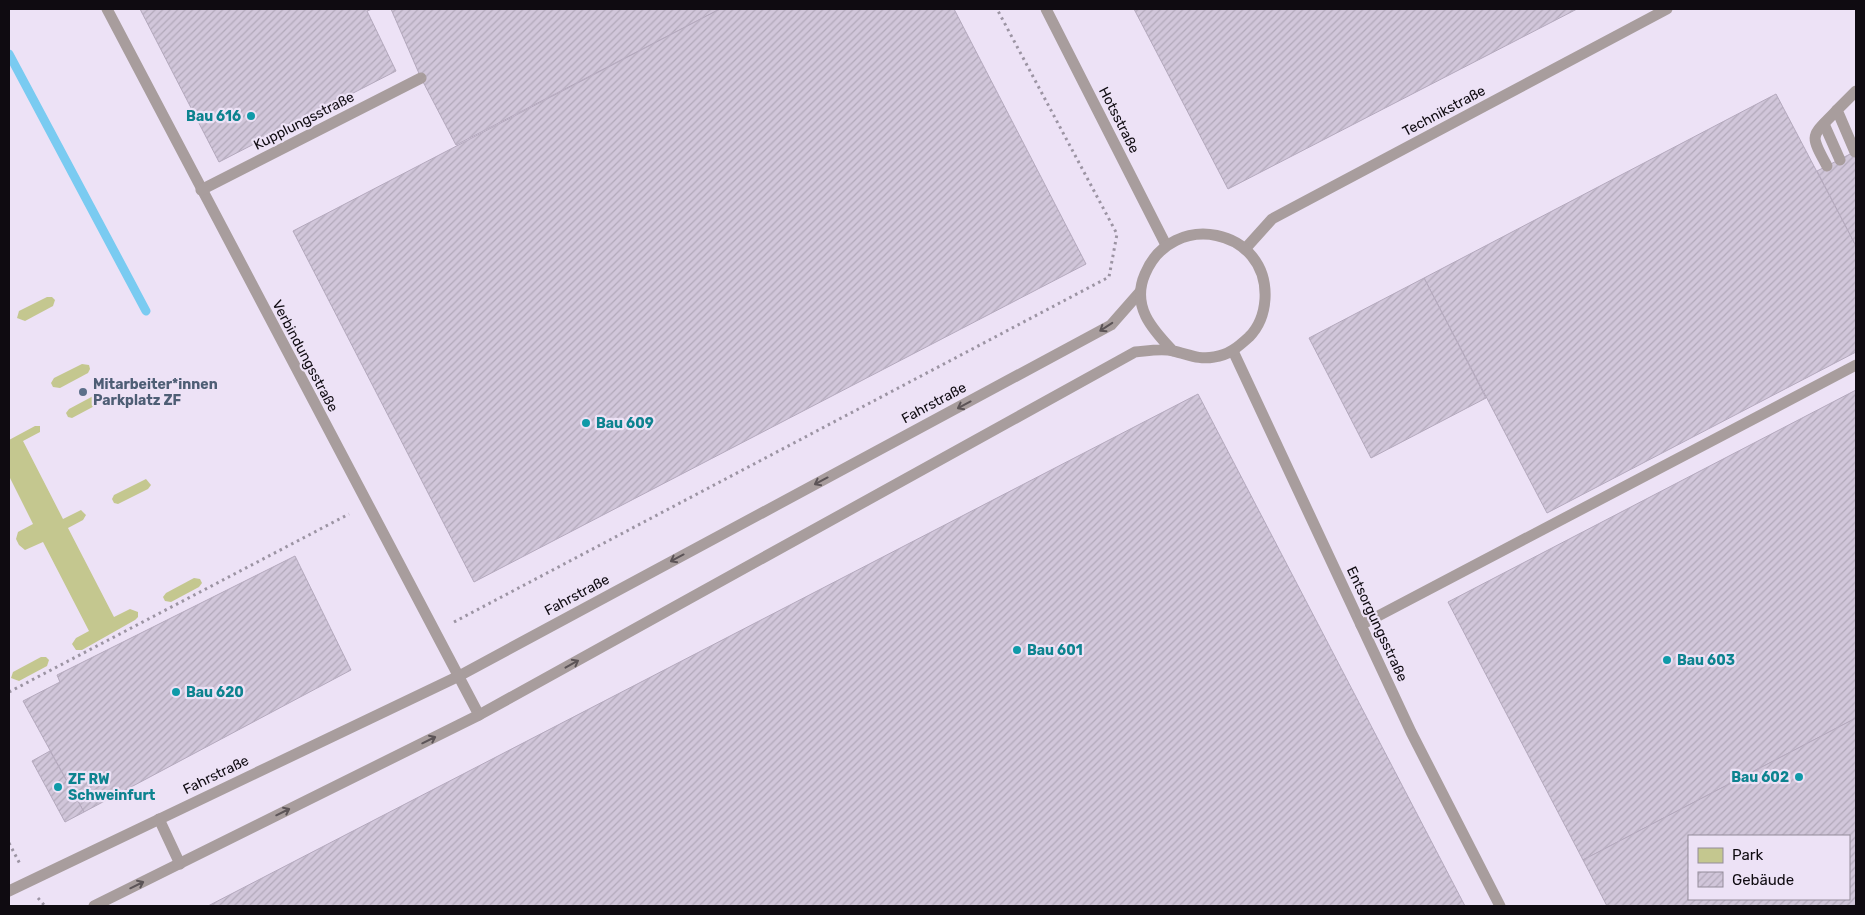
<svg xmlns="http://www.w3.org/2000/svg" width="1865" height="915" font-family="Rubik,sans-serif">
  <defs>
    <pattern id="building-hatch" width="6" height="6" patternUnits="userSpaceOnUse" patternTransform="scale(1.25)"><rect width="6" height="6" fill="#d1c6da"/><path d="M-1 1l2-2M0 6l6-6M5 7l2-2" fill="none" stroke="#b2a9ba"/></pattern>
  </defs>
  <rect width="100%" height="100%" fill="#ede2f6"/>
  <g fill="#c4c78f">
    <polygon points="47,297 52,297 55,300 53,306 25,321 17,318 19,311"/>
    <polygon points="82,364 89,365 90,369 88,373 60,388 53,387 51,383 54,378"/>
    <polygon points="97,394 104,395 105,399 102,402 72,418 68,417 66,413 69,409"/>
    <polygon points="35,426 40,426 40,432 23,441 63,519 81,510 86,515 83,520 68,528 114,617 130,609 138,612 138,617 135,620 82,650 76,650 72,644 76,638 89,631 43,542 25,550 19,545 16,539 18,532 33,524 9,476 9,440"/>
    <polygon points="146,479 151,485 148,489 118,504 114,503 112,499 114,495"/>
    <polygon points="194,578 200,579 202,583 199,587 171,602 165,601 163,597 166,593"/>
    <polygon points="41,657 46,657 49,660 47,666 19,681 11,678 13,672"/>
  </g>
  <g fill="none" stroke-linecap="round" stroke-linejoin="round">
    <polyline stroke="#7acbf1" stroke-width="9" points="9,54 146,311"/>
  </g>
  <g fill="url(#building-hatch)" stroke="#b4a9bd" fill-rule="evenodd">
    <polygon points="140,9 372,9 367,11 396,71 219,162"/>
    <polygon points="391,9 720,9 456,145 421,78"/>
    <polygon points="720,9 954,9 1086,264 474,582 293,231"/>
    <polygon points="1134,9 1577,9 1228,189"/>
    <polygon points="1776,94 1856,246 1856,352 1547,513 1424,278"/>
    <polygon points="1856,151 1856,246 1817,171"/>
    <polygon points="1424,278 1486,398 1371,458 1309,338"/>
    <polygon points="1856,390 1856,718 1583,860 1448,602"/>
    <polygon points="1198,394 1465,906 208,906"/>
    <polygon points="295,556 351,670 84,812 23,701 60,682 57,675"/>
    <path d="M 1856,718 L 1856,906 L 1607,906 L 1583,860 ZM 1689,836 L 1849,836 L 1849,899 L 1689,899 Z"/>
    <polygon points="50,751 84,812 65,822 32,761"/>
  </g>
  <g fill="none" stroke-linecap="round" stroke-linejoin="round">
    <g stroke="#9c94a3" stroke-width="3" stroke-dasharray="2.5 4" stroke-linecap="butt">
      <polyline points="454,622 1109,277 1117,234 997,9"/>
      <polyline points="9,692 349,514"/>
      <polyline points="9,843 20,864"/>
      <polyline points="38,898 45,906"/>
    </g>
    <g stroke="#a89d9d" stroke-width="11">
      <polyline points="107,9 479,715"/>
      <polyline points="1046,9 1166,245"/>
      <polyline points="1824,124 1840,160"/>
      <polyline points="1855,152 1837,110 1856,91"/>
      <path d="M 1827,166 C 1808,132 1812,137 1837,110"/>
      <polyline points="201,190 421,78"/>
      <polyline points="1245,249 1272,219 1667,9"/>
      <polyline points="1233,351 1411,732 1500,906"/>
      <polyline points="1361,625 1856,365"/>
      <polyline points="159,819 180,864"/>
      <polyline points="9,891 459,676 1111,325 1140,292"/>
      <path d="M 94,906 L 479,715 L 1135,352 C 1147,351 1162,348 1173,351 C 1188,354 1198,360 1214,357 C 1229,355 1238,347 1249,337 C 1259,327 1264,314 1265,299 C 1269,228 1172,209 1145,274 C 1131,306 1152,329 1172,350"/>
    </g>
  </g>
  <defs><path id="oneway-shaft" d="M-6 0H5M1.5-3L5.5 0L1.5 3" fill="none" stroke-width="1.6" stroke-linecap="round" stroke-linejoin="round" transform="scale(1.25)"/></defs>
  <g stroke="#5c5457">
    <use href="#oneway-shaft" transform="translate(1106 327) rotate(147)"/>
    <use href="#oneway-shaft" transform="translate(964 405) rotate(152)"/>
    <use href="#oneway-shaft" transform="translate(821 481) rotate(152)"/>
    <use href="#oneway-shaft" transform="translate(677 558) rotate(152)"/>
    <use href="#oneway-shaft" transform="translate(572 664) rotate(-29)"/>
    <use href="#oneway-shaft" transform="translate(429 740) rotate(-26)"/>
    <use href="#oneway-shaft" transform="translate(283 812) rotate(-26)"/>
    <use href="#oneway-shaft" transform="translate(137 885) rotate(-26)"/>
  </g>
  <g fill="#0f9aa8" stroke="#ede2f6" stroke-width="2">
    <circle cx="251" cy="116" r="5"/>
    <circle cx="586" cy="423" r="5"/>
    <circle cx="1017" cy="650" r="5"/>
    <circle cx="1667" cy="660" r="5"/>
    <circle cx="176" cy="692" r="5"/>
    <circle cx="1799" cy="777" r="5"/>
    <circle cx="58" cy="787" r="5"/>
  </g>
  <circle fill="#5c6f8a" stroke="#ede2f6" stroke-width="2" cx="83" cy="392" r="5"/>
  <g text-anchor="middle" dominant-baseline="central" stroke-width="4.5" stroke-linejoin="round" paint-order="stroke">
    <g font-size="14" fill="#0f0b11" stroke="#ede2f6">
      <text transform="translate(1444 111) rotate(-28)">Technikstraße</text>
      <text transform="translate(1119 120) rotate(63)">Hotsstraße</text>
      <text transform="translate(304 121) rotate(-27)">Kupplungsstraße</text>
      <text transform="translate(305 356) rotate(62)">Verbindungsstraße</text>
      <text transform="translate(934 403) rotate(-28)">Fahrstraße</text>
      <text transform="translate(577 595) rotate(-28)">Fahrstraße</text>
      <text transform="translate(1377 624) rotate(65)">Entsorgungsstraße</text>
      <text transform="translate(216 775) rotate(-26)">Fahrstraße</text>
    </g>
    <g font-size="14" font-weight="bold" fill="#0d838f" stroke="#ede2f6" text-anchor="start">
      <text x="241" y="116" text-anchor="end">Bau 616</text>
      <text x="596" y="423">Bau 609</text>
      <text x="1027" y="650">Bau 601</text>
      <text x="1677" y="660">Bau 603</text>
      <text x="186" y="692">Bau 620</text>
      <text x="1789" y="777" text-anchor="end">Bau 602</text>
      <text x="68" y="779">ZF RW<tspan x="68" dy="16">Schweinfurt</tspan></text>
    </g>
    <g font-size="14" font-weight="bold" fill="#4e5e75" stroke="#ede2f6" text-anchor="start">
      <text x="93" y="384">Mitarbeiter*innen<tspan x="93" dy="16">Parkplatz ZF</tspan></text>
    </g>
  </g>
  <rect width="1865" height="915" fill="none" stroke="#0f0b11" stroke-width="20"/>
  <rect x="1688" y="835" width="162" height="65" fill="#ede2f6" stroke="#948c9a"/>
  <rect x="1698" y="848" width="25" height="15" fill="#c4c78f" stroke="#948c9a"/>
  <text x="1732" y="860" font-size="15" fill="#0f0b11">Park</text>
  <rect x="1698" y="872" width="25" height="15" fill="url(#building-hatch)" stroke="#948c9a"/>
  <text x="1732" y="885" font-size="15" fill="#0f0b11">Gebäude</text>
</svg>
